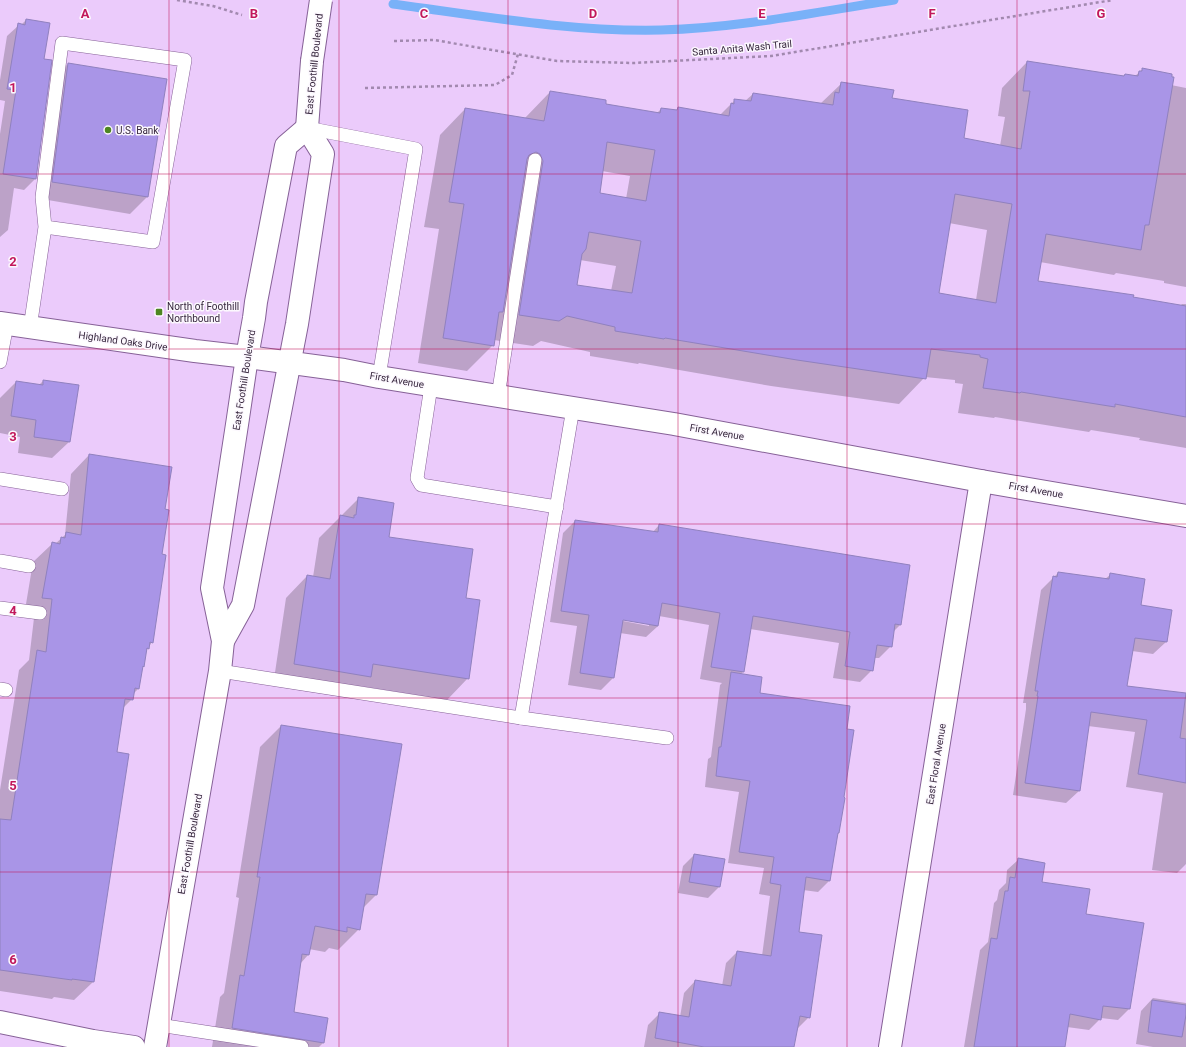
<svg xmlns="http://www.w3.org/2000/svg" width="1186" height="1047" font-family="Roboto,sans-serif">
  <rect width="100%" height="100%" fill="#ebcbfb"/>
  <g fill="#0003" fill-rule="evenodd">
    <polygon points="26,20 43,60 35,179 24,190 14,188 8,230 0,237 0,134 5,101 0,100 0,80 7,36 19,25 21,25"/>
    <path d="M 1027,62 L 1123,77 L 1125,75 L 1135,76 L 1143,69 L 1171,85 L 1186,88 L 1186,287 L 1164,283 L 1164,281 L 1116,273 L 1114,275 L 1040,262 L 1036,282 L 1180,306 L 1182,304 L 1186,304 L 1186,448 L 1139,440 L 1140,438 L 1091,430 L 1089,432 L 995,417 L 994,418 L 958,413 L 963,384 L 955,383 L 955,380 L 925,377 L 899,404 L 771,386 L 639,363 L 638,364 L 590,356 L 590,352 L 541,341 L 533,346 L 494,340 L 493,345 L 467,371 L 418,363 L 439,229 L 424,227 L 440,135 L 465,109 L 524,119 L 550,92 L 604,105 L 657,113 L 661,109 L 676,111 L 678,108 L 719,116 L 735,100 L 745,101 L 753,94 L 820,104 L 842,83 L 891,99 L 962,139 L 1000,146 L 1005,117 L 998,116 L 1002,88 ZM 602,171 L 630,176 L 626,199 L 598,194 ZM 949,223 L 987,230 L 976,300 L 938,294 ZM 580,260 L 616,266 L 611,291 L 576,286 Z"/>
    <polygon points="68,64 165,80 147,197 130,214 36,198 51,80"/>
    <polygon points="43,381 69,442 52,458 18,453 20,437 0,433 0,398 16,382 39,385"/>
    <polygon points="89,455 164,510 161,555 152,642 146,651 143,666 141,668 138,689 133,694 132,699 123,708 116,753 93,982 74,1000 54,997 52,999 0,991 0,790 19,670 29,660 34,618 24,616 33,562 52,544 55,544 65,535 71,474"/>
    <polygon points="359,498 387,538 464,599 468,678 447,700 360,686 349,698 273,686 286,598 307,576 313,577 319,538"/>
    <path d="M 575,521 L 652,533 L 659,525 L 900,625 L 893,632 L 891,646 L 879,658 L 874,658 L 872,670 L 860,682 L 833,678 L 839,643 L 750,629 L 743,672 L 740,675 L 759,693 L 837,834 L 829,881 L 818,892 L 803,890 L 798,933 L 809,1017 L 797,1029 L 793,1047 L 644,1047 L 648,1025 L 660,1013 L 680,1017 L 684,993 L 695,981 L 722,986 L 726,963 L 737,952 L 762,956 L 770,896 L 759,894 L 764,868 L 728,863 L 739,792 L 705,787 L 708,759 L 711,757 L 720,685 L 722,683 L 700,679 L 709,625 L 659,616 L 658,626 L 646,637 L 620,633 L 613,678 L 601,690 L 568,685 L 577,626 L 550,622 L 563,533 ZM 618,618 L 649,623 L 649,626 L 618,620 Z"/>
    <polygon points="1058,573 1105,579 1110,575 1140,606 1170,610 1166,642 1153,654 1132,651 1126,686 1186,694 1186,864 1177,873 1152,870 1163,793 1126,787 1135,732 1088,726 1079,791 1066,803 1013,795 1026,709 1026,703 1023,703 1041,590"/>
    <polygon points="281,726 400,745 376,895 362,909 359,929 338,950 329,948 325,952 309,949 308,955 300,964 293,1013 327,1018 323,1043 319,1047 212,1047 220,997 224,993 239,898 236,897 260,747"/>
    <polygon points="694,855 719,887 708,898 678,893 683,866"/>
    <polygon points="1019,859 1041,882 1085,915 1129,1009 1118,1020 1101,1018 1089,1030 1067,1027 1064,1047 964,1047 980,950 988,942 994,903 997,900 999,890 1006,883 1007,870"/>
    <polygon points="1153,998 1186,1003 1186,1047 1153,1047 1136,1044 1141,1011"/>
  </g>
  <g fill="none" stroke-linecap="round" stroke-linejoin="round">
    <path stroke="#79b1f8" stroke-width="9" d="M 393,4 C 482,16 571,32 661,30 C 739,28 817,12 894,0"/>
  </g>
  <g fill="#a995e7" stroke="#9081be" fill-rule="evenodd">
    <polygon points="26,19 50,23 44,59 52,60 36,179 3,174 16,90 7,89 18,23 25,25"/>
    <path d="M 1027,61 L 1124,76 L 1125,74 L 1138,76 L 1139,71 L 1142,71 L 1142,68 L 1172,74 L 1172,77 L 1174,77 L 1149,225 L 1145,225 L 1141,250 L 1046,234 L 1038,281 L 1134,295 L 1133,297 L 1186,306 L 1186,417 L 1115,404 L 1115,407 L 1021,392 L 1020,393 L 983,388 L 988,359 L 980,357 L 980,355 L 931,349 L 926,379 L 797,360 L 665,338 L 664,339 L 615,331 L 615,327 L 567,316 L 559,321 L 519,315 L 543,161 L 540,154 L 536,152 L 529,155 L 527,159 L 503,312 L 499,312 L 494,346 L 443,338 L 464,204 L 449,202 L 465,108 L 544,121 L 550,91 L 606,100 L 606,104 L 660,113 L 661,108 L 677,110 L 678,107 L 729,116 L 731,103 L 734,104 L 734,99 L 751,101 L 753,93 L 833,105 L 835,92 L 839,93 L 841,82 L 894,90 L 892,98 L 968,110 L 964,138 L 1021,149 L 1030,91 L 1023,91 ZM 607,142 L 655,150 L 646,201 L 600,193 ZM 955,194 L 1012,204 L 996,303 L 939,293 ZM 589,232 L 641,241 L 632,293 L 577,285 L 582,254 L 586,249 Z"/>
    <polygon points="68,63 167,79 148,197 52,182"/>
    <polygon points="43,380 79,385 70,442 34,437 36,420 11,416 16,381 43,385"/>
    <polygon points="89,454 172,467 165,509 169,510 162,554 166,555 153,643 150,642 149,649 147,648 144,667 143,666 139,689 135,688 133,700 125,699 117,752 129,754 94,982 72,979 72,980 0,970 0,819 11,820 37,650 46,652 52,599 42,598 52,542 60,544 61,537 65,538 66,532 81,535"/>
    <polygon points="358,497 394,503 389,537 473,549 466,598 480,600 469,679 373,664 371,677 294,664 307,575 330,579 340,515 354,518 354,515 356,515"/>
    <polygon points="575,520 658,532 659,524 910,565 901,625 895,624 892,647 877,645 873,671 845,666 850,632 753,616 744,672 711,667 720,613 662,603 658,626 623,620 614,678 580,673 589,615 561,611"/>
    <polygon points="1058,572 1109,579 1110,573 1145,579 1141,605 1172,610 1167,642 1135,638 1127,686 1186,693 1180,738 1186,739 1186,783 1138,774 1147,720 1091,712 1080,791 1025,783 1038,696 1037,696 1038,691 1035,691 1042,644 1053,576 1057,577"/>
    <polygon points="731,672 762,677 760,693 850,706 847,729 854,730 844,797 845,798 839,833 838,833 830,881 806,877 799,932 822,935 810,1018 800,1016 794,1047 704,1047 655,1038 659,1012 689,1017 695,980 731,986 737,951 771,956 781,885 770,883 774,857 739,852 750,781 716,776 719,747 721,747"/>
    <polygon points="281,725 402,744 377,895 366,894 360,930 347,927 347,932 315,926 309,955 302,954 294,1012 328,1018 324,1043 232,1028 240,975 244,976 260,877 257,877"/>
    <polygon points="694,854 725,859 720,887 689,882"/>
    <polygon points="1018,858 1045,863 1042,882 1090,889 1086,914 1144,923 1130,1009 1103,1006 1101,1020 1070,1014 1065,1047 974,1047 991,938 997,939 1005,891 1008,891 1010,877 1015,878"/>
    <polygon points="1152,1000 1186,1005 1186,1015 1182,1037 1148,1032"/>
  </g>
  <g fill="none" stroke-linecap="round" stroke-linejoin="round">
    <g stroke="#866197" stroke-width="14">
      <g id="lane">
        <polyline points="307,128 416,149 379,377"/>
        <polyline points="30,328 45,227 153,242 185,60 62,43 42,197 45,227"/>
        <polyline points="0,362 7,324"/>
        <polyline points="431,386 417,478 421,485 557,507"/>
        <polyline points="498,396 535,160"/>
        <polyline points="0,479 62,489"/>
        <polyline points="0,561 29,566"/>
        <polyline points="0,608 40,613"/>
        <polyline points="220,671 521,718 667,738"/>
        <polyline points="0,689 6,690"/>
        <polyline points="521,718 573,408"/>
        <polyline points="159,1025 302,1047"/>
      </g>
    </g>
    <g stroke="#866197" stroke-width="24">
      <g id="street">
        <polyline points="0,323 195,351 247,357"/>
        <polyline points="0,1022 93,1041 134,1047"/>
        <polyline points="890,1047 981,481"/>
      </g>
    </g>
    <g stroke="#866197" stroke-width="24">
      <g id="secondary">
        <polyline points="247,357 344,370 379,377 674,424 981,481 1186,516"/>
        <polyline points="223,641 243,605 297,324 323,154 307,128 312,61"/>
        <polyline points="155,1047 220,671 223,641 212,588 238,418 247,357 254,318 256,302 286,146 307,128"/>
      </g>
    </g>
    <g stroke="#a289af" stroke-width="2.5" stroke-dasharray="3 3" stroke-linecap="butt">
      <polyline points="177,0 213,6 242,15"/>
      <polyline points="394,41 434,40 557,61 633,63 691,60 771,56 1113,0"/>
      <polyline points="365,88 495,85 512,75 518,54"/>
    </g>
    <use href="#lane" stroke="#fff" stroke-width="13"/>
    <use href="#street" stroke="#fff" stroke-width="22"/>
    <use href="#secondary" stroke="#fff" stroke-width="22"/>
    <g stroke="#866197" stroke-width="24" stroke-linecap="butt">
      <polyline id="secondary-bridge" points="312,61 321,0"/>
    </g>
    <use href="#secondary-bridge" stroke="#fff" stroke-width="22"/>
  </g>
  <path fill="none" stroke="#c2185b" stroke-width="1" stroke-opacity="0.55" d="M 169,0 L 169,1047M 339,0 L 339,1047M 508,0 L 508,1047M 678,0 L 678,1047M 847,0 L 847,1047M 1017,0 L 1017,1047M 0,174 L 1186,174M 0,349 L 1186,349M 0,524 L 1186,524M 0,698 L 1186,698M 0,872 L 1186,872"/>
  <g fill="#4d8621" stroke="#fcf8fe" stroke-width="1.5">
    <circle cx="108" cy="130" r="4"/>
    <rect x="155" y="308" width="8" height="8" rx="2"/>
  </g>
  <g text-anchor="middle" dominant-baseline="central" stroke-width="3" stroke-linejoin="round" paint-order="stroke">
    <g font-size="10" fill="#37273e" stroke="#fcf8fe">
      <text transform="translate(742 48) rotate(-5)">Santa Anita Wash Trail</text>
      <text transform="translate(314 64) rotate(-84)">East Foothill Boulevard</text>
      <text transform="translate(123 341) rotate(8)">Highland Oaks Drive</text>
      <text transform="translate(244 380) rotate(-81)">East Foothill Boulevard</text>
      <text transform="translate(397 380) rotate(10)">First Avenue</text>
      <text transform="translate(717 432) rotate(10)">First Avenue</text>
      <text transform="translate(1036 490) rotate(10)">First Avenue</text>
      <text transform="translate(936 764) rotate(-81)">East Floral Avenue</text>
      <text transform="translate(190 844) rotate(-80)">East Foothill Boulevard</text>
    </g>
    <g font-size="10" fill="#37273e" stroke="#fcf8fe" text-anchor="start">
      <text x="116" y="130">U.S. Bank</text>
      <text x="167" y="306">North of Foothill<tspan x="167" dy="12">Northbound</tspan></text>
    </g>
  </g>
  <g font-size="13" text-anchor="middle" font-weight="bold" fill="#c2185b" stroke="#fcf8fe" stroke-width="3" stroke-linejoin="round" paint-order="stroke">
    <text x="85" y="18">A</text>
    <text x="254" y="18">B</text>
    <text x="424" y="18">C</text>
    <text x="593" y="18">D</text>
    <text x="762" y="18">E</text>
    <text x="932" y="18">F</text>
    <text x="1101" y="18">G</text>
    <text x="13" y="92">1</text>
    <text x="13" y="266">2</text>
    <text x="13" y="441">3</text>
    <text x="13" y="615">4</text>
    <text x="13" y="790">5</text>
    <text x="13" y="964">6</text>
  </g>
</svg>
